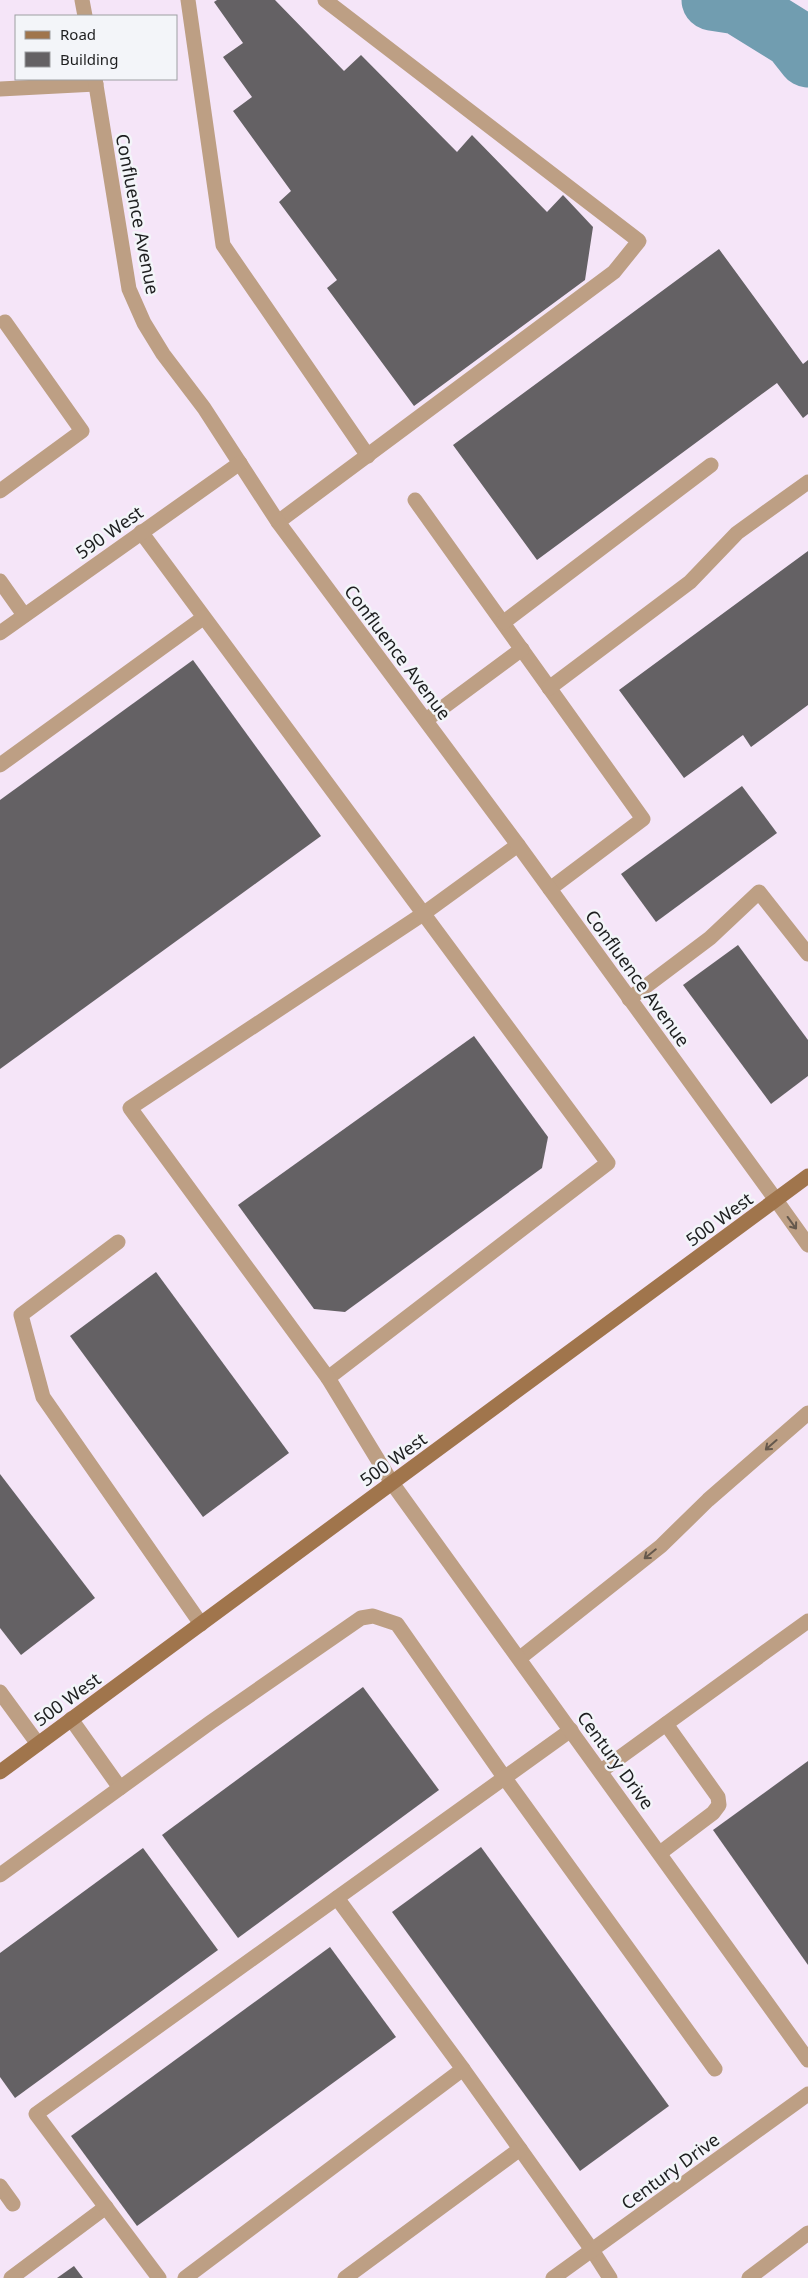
<svg xmlns="http://www.w3.org/2000/svg" width="808" height="2278" font-family="'Noto Sans',sans-serif">
  <rect width="100%" height="100%" fill="#f3f5f9"/>
  <path fill="#f5e5f8" fill-rule="evenodd" d="M 0,0 L 808,0 L 808,2278 L 0,2278 ZM 16,16 L 176,16 L 176,79 L 16,79 Z"/>
  <g fill="none" stroke-linecap="round" stroke-linejoin="round">
    <polyline stroke="#719db0" stroke-width="61" points="712,0 738,4 793,38 808,57"/>
  </g>
  <g fill="#646164">
    <polygon points="217,0 275,0 344,71 361,55 457,152 472,135 547,212 563,195 593,227 585,280 414,406 327,288 337,280 279,202 291,191 233,111 252,97 223,57 243,43 214,2"/>
    <polygon points="719,249 803,364 808,360 808,414 803,418 777,383 537,560 453,445"/>
    <polygon points="808,551 808,705 751,747 743,735 684,778 619,690"/>
    <polygon points="193,660 321,836 0,1069 0,800"/>
    <polygon points="742,786 777,833 656,922 621,874"/>
    <polygon points="738,945 808,1040 808,1076 771,1104 683,985"/>
    <polygon points="474,1036 548,1137 542,1168 345,1312 314,1309 238,1205"/>
    <polygon points="156,1272 289,1453 203,1517 70,1336"/>
    <polygon points="0,1474 95,1598 21,1655 0,1628"/>
    <polygon points="363,1687 439,1790 238,1938 162,1835"/>
    <polygon points="808,1761 808,1965 713,1830"/>
    <polygon points="481,1847 669,2106 580,2171 392,1912"/>
    <polygon points="143,1848 218,1950 15,2098 0,2077 0,1953"/>
    <polygon points="330,1947 396,2037 137,2226 71,2136"/>
    <polygon points="74,2266 83,2278 57,2278"/>
  </g>
  <g fill="none" stroke-linecap="round" stroke-linejoin="round">
    <g stroke="#bd9f84" stroke-width="15">
      <polyline points="188,0 223,245 368,456"/>
      <polyline points="0,89 96,84"/>
      <polyline points="0,491 82,431 5,322"/>
      <polyline points="415,500 643,819 550,889"/>
      <polyline points="278,522 614,272 639,241 325,0"/>
      <polyline points="141,532 608,1163 328,1378 392,1483"/>
      <polyline points="0,581 24,615"/>
      <polyline points="504,622 711,465"/>
      <polyline points="549,688 690,582 737,533 808,482"/>
      <polyline points="426,720 522,649"/>
      <polyline points="0,765 203,618"/>
      <polyline points="629,999 710,938 759,892 808,954"/>
      <polyline points="776,1200 808,1245"/>
      <polyline points="118,1242 21,1315 43,1397 201,1624"/>
      <polyline points="328,1378 130,1108 423,914 518,845"/>
      <polyline points="520,1658 661,1546 708,1500 808,1413"/>
      <polyline points="0,1692 38,1744"/>
      <polyline points="71,1719 120,1788"/>
      <polyline points="601,1771 808,1621"/>
      <polyline points="660,1853 713,1813 719,1805 718,1797 666,1724"/>
      <polyline points="0,1875 211,1722 361,1618 373,1616 397,1624 504,1777 715,2069"/>
      <polyline points="337,1898 463,2069"/>
      <polyline points="0,2186 13,2204"/>
      <polyline points="11,2278 106,2207"/>
      <polyline points="159,2278 36,2114 571,1730"/>
      <polyline points="185,2278 463,2069 592,2250 610,2278"/>
      <polyline points="345,2278 520,2149"/>
      <polyline points="749,2278 808,2233"/>
    </g>
    <g stroke="#bd9f84" stroke-width="15">
      <polyline points="82,0 85,16"/>
      <polyline points="95,79 129,289 144,323 163,354 204,408 278,522 518,845 776,1200"/>
      <polyline points="0,633 240,463"/>
      <polyline points="392,1483 808,2060"/>
      <polyline points="553,2278 808,2094"/>
    </g>
    <polyline stroke="#a0754c" stroke-width="15" points="0,1772 808,1176"/>
  </g>
  <defs><path id="oneway-shaft" d="M-6 0H5M1.5-3L5.5 0L1.5 3" fill="none" stroke-width="1.6" stroke-linecap="round" stroke-linejoin="round" transform="scale(1.25)"/></defs>
  <g stroke="#65584c">
    <use href="#oneway-shaft" transform="translate(792 1223) rotate(54)"/>
    <use href="#oneway-shaft" transform="translate(771 1445) rotate(139)"/>
    <use href="#oneway-shaft" transform="translate(650 1554) rotate(141)"/>
  </g>
  <g text-anchor="middle" dominant-baseline="central" stroke-width="5" stroke-linejoin="round" paint-order="stroke">
    <g font-size="18" fill="#1d1e1f" stroke="#f3f5f9">
      <text transform="translate(138 214) rotate(79)">Confluence Avenue</text>
      <text transform="translate(109 532) rotate(-35)">590 West</text>
      <text transform="translate(398 652) rotate(53)">Confluence Avenue</text>
      <text transform="translate(638 978) rotate(54)">Confluence Avenue</text>
      <text transform="translate(719 1219) rotate(-36)">500 West</text>
      <text transform="translate(393 1459) rotate(-36)">500 West</text>
      <text transform="translate(67 1699) rotate(-36)">500 West</text>
      <text transform="translate(616 1760) rotate(54)">Century Drive</text>
      <text transform="translate(670 2171) rotate(-36)">Century Drive</text>
    </g>
  </g>
  <rect x="15" y="15" width="162" height="65" fill="#f3f5f9" stroke="#9d9fa2"/>
  <rect x="25" y="31" width="25" height="8" fill="#a0754c" stroke="#9d9fa2"/>
  <text x="60" y="40" font-size="15" fill="#1d1e1f">Road</text>
  <rect x="25" y="52" width="25" height="15" fill="#646164" stroke="#9d9fa2"/>
  <text x="60" y="65" font-size="15" fill="#1d1e1f">Building</text>
</svg>
